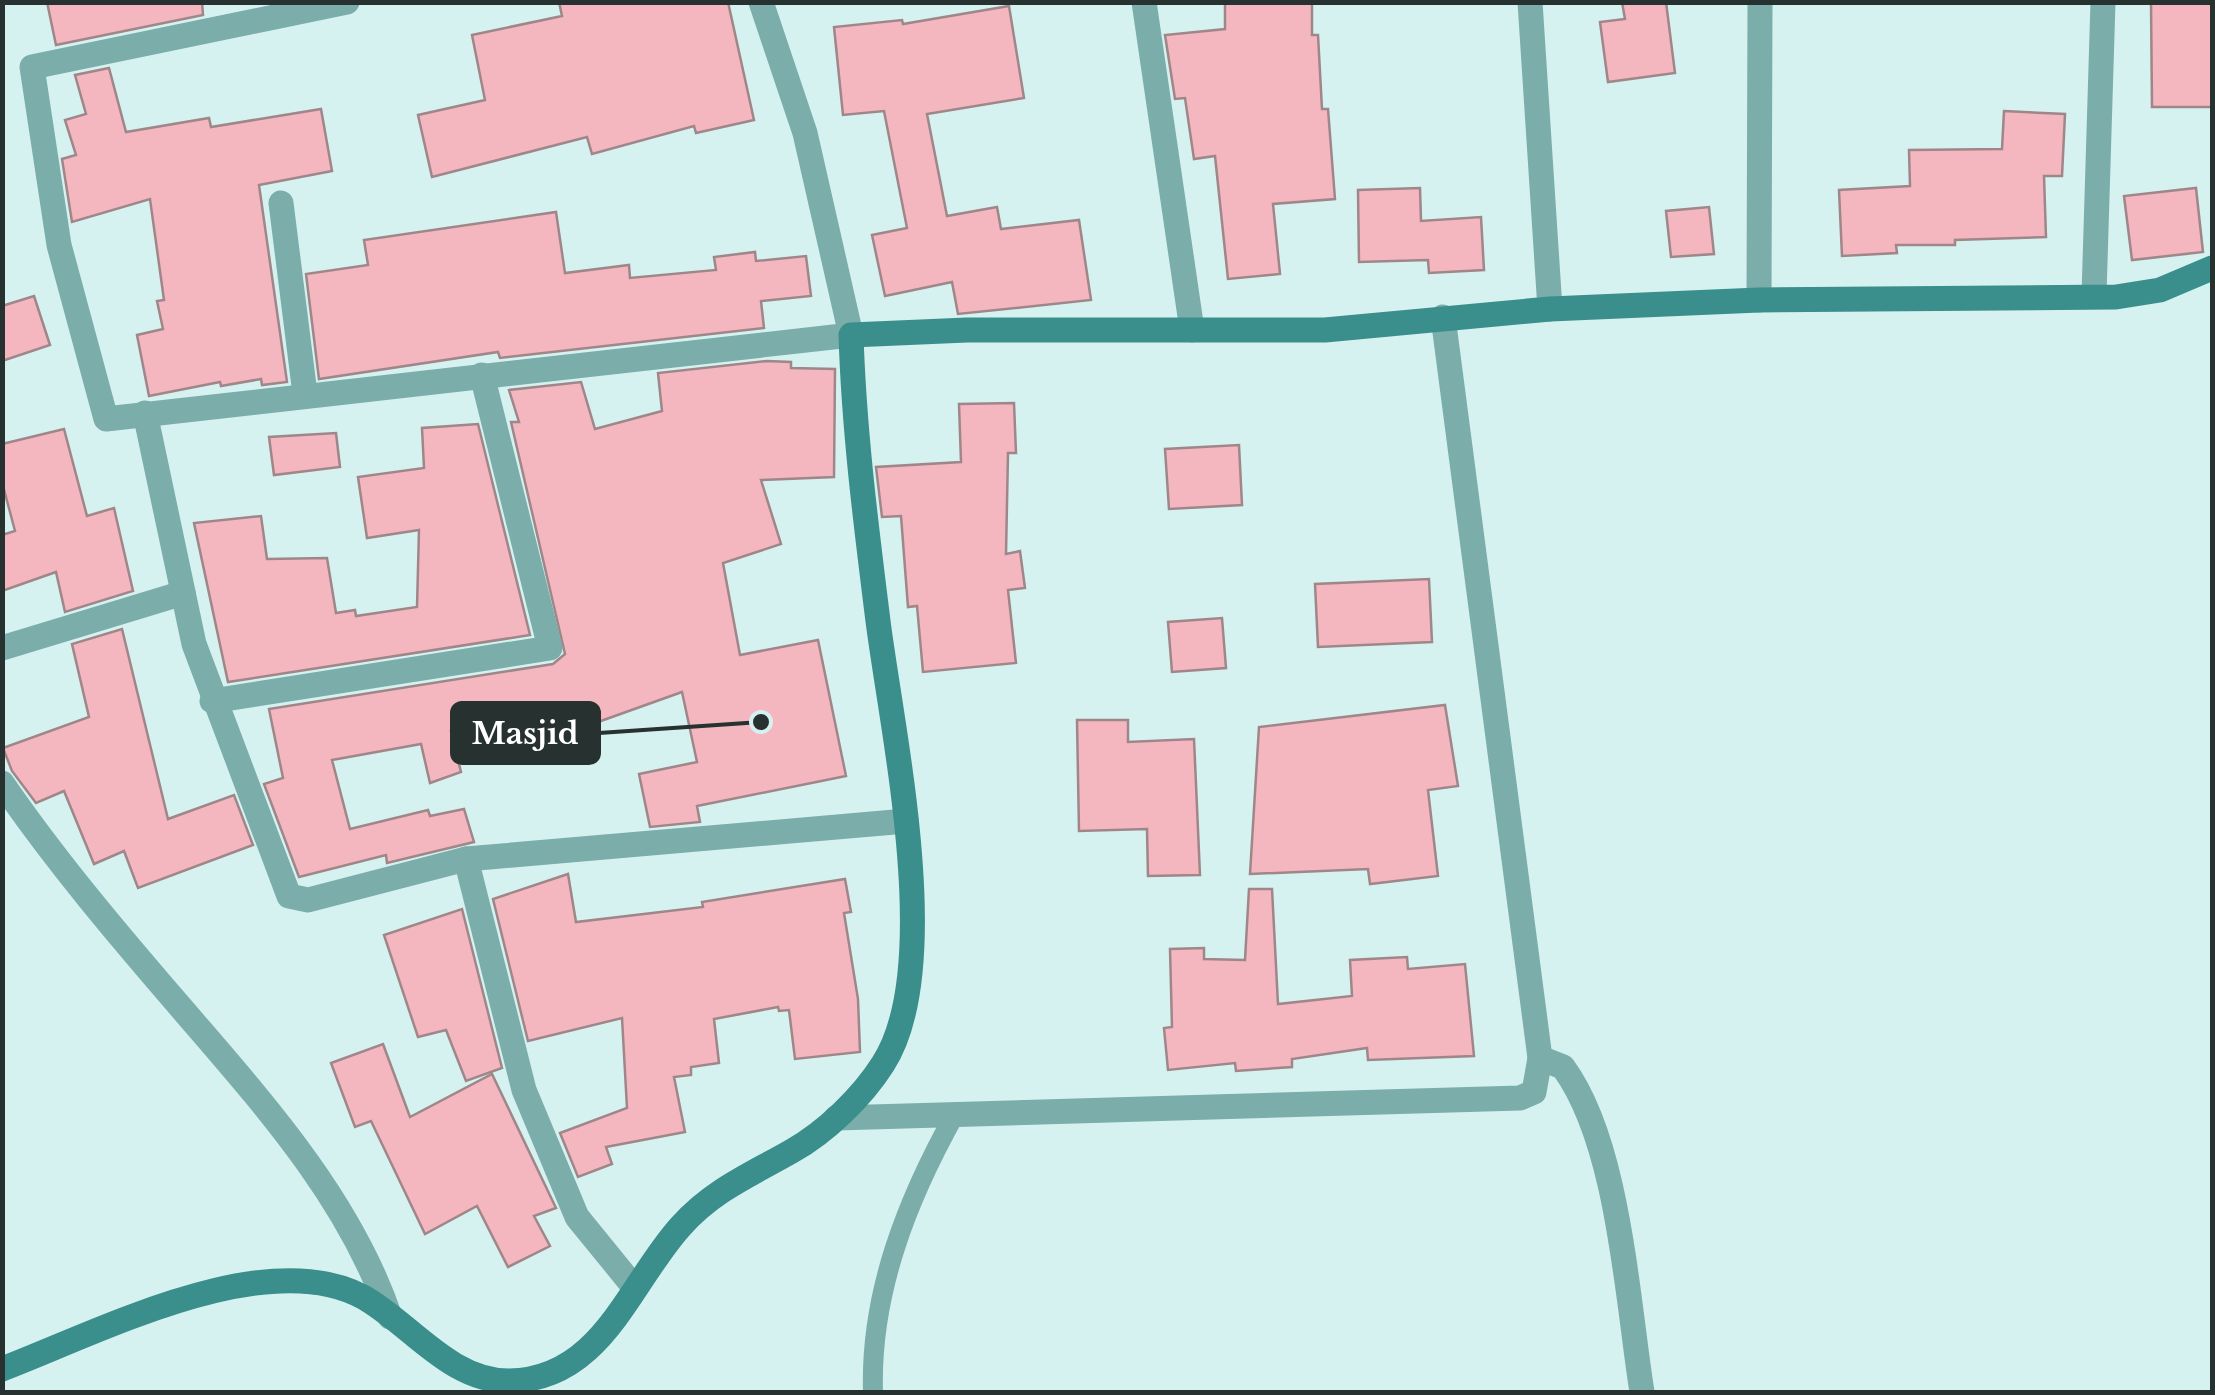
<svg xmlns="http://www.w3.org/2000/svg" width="2215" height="1395" font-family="'Libre Baskerville',serif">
  <rect width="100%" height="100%" fill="#d5f2f0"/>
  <g fill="#f4b7c0" stroke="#9f8689" stroke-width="2.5">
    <polygon points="47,2 202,2 203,15 56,45"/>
    <polygon points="559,2 728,2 754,120 696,133 694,126 592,154 587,137 432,177 418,115 485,100 472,35 562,16"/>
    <polygon points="1225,2 1312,2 1312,35 1318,35 1322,109 1328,109 1335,199 1273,204 1280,274 1228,279 1215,156 1194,159 1185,98 1175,99 1165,35 1225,29"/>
    <polygon points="1622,2 1666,2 1675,73 1608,82 1600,22 1625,19"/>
    <polygon points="2151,2 2212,2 2212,107 2152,107"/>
    <polygon points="1009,6 1024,98 927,114 947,216 997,207 1001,229 1079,220 1091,300 958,314 952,282 885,296 872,235 907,228 884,111 843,115 834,27 902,20 903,24"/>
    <polygon points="109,68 126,132 209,118 211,127 321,109 332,171 259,185 287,382 262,385 261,379 221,386 220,382 149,396 137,335 163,329 157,301 164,300 150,199 72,222 62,159 76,155 65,120 86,114 75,75"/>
    <polygon points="2004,111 2065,114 2062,176 2044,176 2046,237 1955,240 1955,245 1896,245 1897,253 1842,256 1839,190 1910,186 1909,150 2002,149"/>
    <polygon points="1420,188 1421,221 1481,217 1484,270 1429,273 1428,260 1359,262 1358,190"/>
    <polygon points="2196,188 2203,252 2132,260 2124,196"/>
    <polygon points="1709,207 1714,254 1671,257 1666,211"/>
    <polygon points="556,212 565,273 629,265 630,278 716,270 714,257 755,252 756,261 806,256 811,296 761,301 764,328 500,358 498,352 319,379 306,274 368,265 364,240"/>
    <polygon points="34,296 50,345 2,361 2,306"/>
    <polygon points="767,361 791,362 791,368 835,369 834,477 761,480 781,544 723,563 740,655 818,640 846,776 697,806 700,822 650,827 639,774 697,762 682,692 542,742 536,717 451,731 461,772 430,783 421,744 332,760 350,829 428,810 430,816 464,809 474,842 387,863 386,855 299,877 264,784 283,778 269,709 553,664 565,654 511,422 519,422 509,390 581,382 595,429 662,411 658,373"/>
    <polygon points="1014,403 1016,453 1008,453 1006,554 1020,551 1025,588 1008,590 1016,663 923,672 917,606 908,607 901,516 882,517 876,467 961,462 959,404"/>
    <polygon points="478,424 530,635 228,682 194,523 261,516 267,559 327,558 336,613 355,610 356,616 417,607 419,530 367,538 358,477 424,468 422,428"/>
    <polygon points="64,429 87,516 114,508 133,591 65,612 56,572 2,591 2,535 15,531 2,482 2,444"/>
    <polygon points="336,433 340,467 274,475 269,437"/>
    <polygon points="1239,445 1242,505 1169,509 1165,449"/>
    <polygon points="1429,579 1432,642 1318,647 1315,584"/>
    <polygon points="1222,618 1226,668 1172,672 1168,622"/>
    <polygon points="122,629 168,819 234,795 253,845 138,888 124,851 94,864 64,791 36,803 12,771 3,748 89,717 72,644"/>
    <polygon points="1445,705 1458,786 1428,790 1438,876 1370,884 1368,869 1250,874 1259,727"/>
    <polygon points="1077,720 1128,720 1128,742 1194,739 1200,875 1148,876 1147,829 1079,831"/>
    <polygon points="568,874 576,922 703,907 702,902 845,879 851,912 844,913 858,999 860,1052 795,1059 789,1010 779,1011 778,1007 714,1019 719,1063 691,1067 691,1075 674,1077 685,1132 606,1147 612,1164 578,1177 560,1133 627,1108 622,1018 528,1041 493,899"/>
    <polygon points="1249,889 1272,889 1278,1004 1352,996 1350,960 1407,957 1408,969 1465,964 1474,1056 1368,1060 1367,1048 1292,1059 1292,1067 1236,1071 1235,1063 1168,1070 1164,1028 1172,1027 1170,949 1204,948 1204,959 1245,960"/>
    <polygon points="462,909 502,1068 466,1081 446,1030 418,1037 384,935"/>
    <polygon points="383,1044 410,1117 492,1074 556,1208 534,1216 550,1246 508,1267 477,1206 425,1234 371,1121 355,1127 331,1063"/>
  </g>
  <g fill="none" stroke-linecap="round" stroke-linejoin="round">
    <path stroke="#7badab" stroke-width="20" d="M 873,1392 C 870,1293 907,1200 955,1114"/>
    <g stroke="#7badab" stroke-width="25">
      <polyline points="347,2 32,67 59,245 106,419 851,335 805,133 761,2"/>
      <polyline points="1144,2 1192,330"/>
      <polyline points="1530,2 1550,309"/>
      <polyline points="281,203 305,394"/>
      <polyline points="2094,295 2103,2"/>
      <polyline points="1759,300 1760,2"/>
      <polyline points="145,413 194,644 289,896 308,900 466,859 906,821"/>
      <polyline points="2,648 183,593"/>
      <polyline points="212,701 550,648 482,375"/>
      <path d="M 2,783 C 57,863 120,937 183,1010 C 263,1103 350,1199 390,1317"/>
      <polyline points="466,859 524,1090 577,1217 634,1287"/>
      <path d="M 1540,1058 L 1563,1067 C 1619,1143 1627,1298 1642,1392"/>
      <polyline points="836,1118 1520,1098 1534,1092 1540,1058 1443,317"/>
    </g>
    <path stroke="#3a8e8b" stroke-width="25" d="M 2,1369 C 97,1333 266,1244 363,1297 C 410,1323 449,1381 509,1381 C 602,1380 629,1283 681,1226 C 713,1190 752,1174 792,1151 C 826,1132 862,1097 883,1064 C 945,968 892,732 878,621 C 866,525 854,431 851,335 L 967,330 L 1325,330 L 1550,309 L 1759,300 L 2116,297 L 2160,290 L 2212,268"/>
  </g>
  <path fill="none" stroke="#263130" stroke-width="4" d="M761 722L599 733"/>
  <circle fill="#263130" stroke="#d5f2f0" stroke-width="4" cx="761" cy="722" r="10"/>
  <rect fill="#263130" stroke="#263130" stroke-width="4" x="452" y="703" width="147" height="60" rx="10"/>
  <g font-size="30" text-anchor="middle" font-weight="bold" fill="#fff">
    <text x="525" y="744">Masjid</text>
  </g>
  <rect width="2215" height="1395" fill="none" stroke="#263130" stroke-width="10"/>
</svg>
